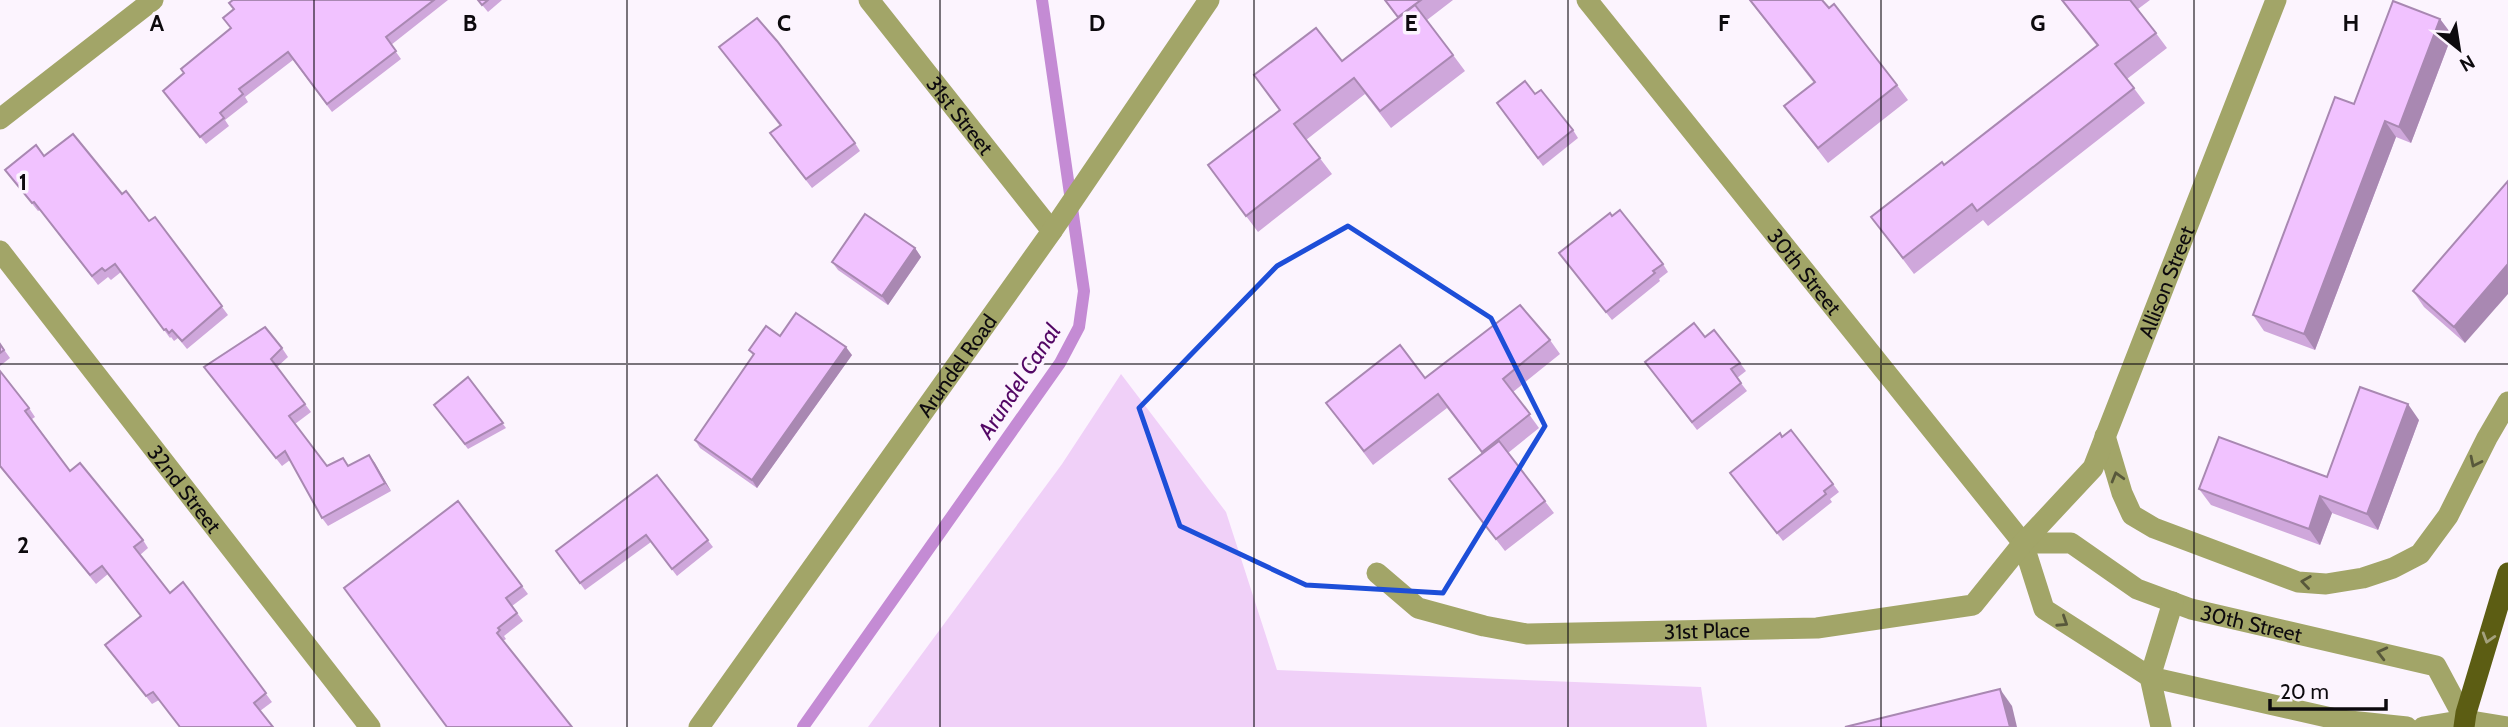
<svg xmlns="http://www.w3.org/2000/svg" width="2508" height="727" font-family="Cabin,sans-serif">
  <rect width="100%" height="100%" fill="#fcf4fe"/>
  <polygon fill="#f0d0f8" points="1121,374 1226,512 1277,670 1701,687 1707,727 868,727 1062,464"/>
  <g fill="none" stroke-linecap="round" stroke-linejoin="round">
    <polyline stroke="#c48bd4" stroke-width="12" points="803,727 1060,363 1079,327 1084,291 1042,0"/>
    <g stroke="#a2a568" stroke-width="21">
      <path id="s1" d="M 869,0 L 1052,231"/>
      <path id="s2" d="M 1587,0 L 2023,543 L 2044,609 L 2150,677 L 2340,720 L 2407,727"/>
      <polyline points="0,119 153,0"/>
      <path id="s3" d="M 0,251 L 370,727"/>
      <polyline points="2105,436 2122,493 2132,515 2154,528 2298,582 2326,584 2363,578 2393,568 2420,554 2448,516 2487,438 2508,402"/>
      <path id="s4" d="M 2023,543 L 2071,543 L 2137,589 L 2191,609 L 2436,666 L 2465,720"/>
      <path id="s5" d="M 1377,573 L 1418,608 L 1484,626 L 1527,634 L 1817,628 L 1973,605 L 2023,543 L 2093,468 L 2276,0"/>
      <path id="s6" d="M 699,727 L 1052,231 L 1209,0"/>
      <polyline points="2161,727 2150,677 2173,602"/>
      <polyline points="2423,727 2465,720 2507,727"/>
    </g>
    <polyline stroke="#5c5d13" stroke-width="21" points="2464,727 2466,713 2508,573"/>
  </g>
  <g fill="#cfa7db">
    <polygon points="233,0 448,0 391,45 401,59 332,112 293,60 245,97 248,102 225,120 229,126 206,144 163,91 184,73 231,28 233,10"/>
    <polygon points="478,0 502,0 488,12"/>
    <polygon points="1384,0 1453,0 1427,20 1465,71 1391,128 1365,94 1306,140 1332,174 1258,232 1208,165 1279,110 1254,75 1342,61 1398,18"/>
    <polygon points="1749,0 1822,0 1897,85 1908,100 1828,163 1784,106 1814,83"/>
    <polygon points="2061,0 2150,0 2138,9 2167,48 2127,79 2145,103 1988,226 1983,220 1914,274 1871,217 1944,165 2097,46"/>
    <polygon points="2440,19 2452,35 2411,143 2396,137 2315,350 2264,331 2253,315 2354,104"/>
    <polygon points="719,47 855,143 860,151 812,188 776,142 780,126"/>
    <polygon points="1535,94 1573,130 1578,138 1543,166 1497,103"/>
    <polygon points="44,156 122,194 149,221 155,217 228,315 187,349 178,338 174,341 171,337 170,338 121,272 111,280 108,277 98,285 40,210 38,211 5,170"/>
    <polygon points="2508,181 2465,343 2424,307 2413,291"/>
    <polygon points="915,248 921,257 888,305 838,270 832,262"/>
    <polygon points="1559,253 1663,264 1668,272 1659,279 1660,281 1612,320"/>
    <polygon points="780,336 852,355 757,488 700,448 695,440 753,355 749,350"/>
    <polygon points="1705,337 1740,363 1746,371 1737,378 1747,391 1697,430 1645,362"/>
    <polygon points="1550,340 1560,354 1513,392 1539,428 1508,453 1554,513 1505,551 1449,479 1482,453 1447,408 1373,465 1326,403 1425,378"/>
    <polygon points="0,344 10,358 0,366"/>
    <polygon points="282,348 288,357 277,367 311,412 295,424 327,466 348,466 369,455 391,491 328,526 322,518 290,460 282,466 204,367"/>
    <polygon points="0,371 29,408 35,417 32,419 70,471 143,540 148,548 140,555 170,593 183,582 272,702 260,711 159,700 152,704 105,645 140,616 108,574 96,584 0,467"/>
    <polygon points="468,377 506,428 468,449 434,405"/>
    <polygon points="2419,420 2378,530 2332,513 2320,545 2211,505 2199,489 2327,477"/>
    <polygon points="1782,437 1833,484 1839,492 1830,499 1832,502 1783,541 1730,473"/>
    <polygon points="657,475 713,547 677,576 651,542 585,590 556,551"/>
    <polygon points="522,586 528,594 512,606 523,621 504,636 506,639 503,641 344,588"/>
  </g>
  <g fill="#a988b2">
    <polygon points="2440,19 2452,35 2411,143 2399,127"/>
    <polygon points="2385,121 2396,137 2315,350 2304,334"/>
    <polygon points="915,248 921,257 888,305 882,296"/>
    <polygon points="2508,264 2508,294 2465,343 2454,327"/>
    <polygon points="846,347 852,355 757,488 752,480"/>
    <polygon points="2408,404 2419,420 2378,530 2367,514"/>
    <polygon points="369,455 375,463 391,491 385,483"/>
    <polygon points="2320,496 2332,513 2320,545 2309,529"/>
    <polygon points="2000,689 2012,706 2017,727 2010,727"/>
  </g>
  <g fill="#f1c2ff" stroke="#a988b2" stroke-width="2">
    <polygon points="233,0 434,0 386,37 396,51 327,104 288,52 239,89 243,94 220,113 224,118 200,137 163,91 184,73 181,69 231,28 223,18 234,9 229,3"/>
    <polygon points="478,0 488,0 482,5"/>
    <polygon points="1385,0 1421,0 1398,17"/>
    <polygon points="1750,0 1822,0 1829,8 1834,4 1897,85 1818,148 1784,106 1815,82"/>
    <polygon points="2062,0 2130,0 2156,33 2115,64 2134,88 1977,211 1972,204 1903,258 1871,217 1942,162 1944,165 2098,45"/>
    <polygon points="2393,1 2440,19 2399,127 2385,121 2304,334 2253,315 2335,97 2354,104"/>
    <polygon points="1415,5 1453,55 1380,111 1354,78 1294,124 1320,158 1246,216 1208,165 1280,110 1254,75 1316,28 1342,61"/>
    <polygon points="757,18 777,41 855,143 806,179 770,133 781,125 719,47"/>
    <polygon points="1525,81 1535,94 1541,90 1573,130 1538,158 1497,103"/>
    <polygon points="73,134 122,194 126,191 149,221 155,217 222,306 182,341 172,330 169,333 166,329 164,330 115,264 105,271 102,268 92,276 34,202 32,203 5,170 36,145 44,156"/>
    <polygon points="2508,181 2508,264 2454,327 2413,291"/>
    <polygon points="1620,210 1663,264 1653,271 1655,273 1606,312 1559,253 1610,213 1612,216"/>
    <polygon points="865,214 915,248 882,296 832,262"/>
    <polygon points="1520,305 1550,340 1503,379 1530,414 1482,452 1438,394 1364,451 1326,403 1400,345 1425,378"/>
    <polygon points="796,313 846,347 752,480 695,440 754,354 749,350 766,326 780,336"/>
    <polygon points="1694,323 1705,337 1714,330 1740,363 1731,369 1741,383 1692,422 1645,362"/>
    <polygon points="265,327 282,348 271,359 305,404 289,416 327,466 343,458 348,466 369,455 385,483 322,518 285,451 276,458 204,367"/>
    <polygon points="0,344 4,350 0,353"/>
    <polygon points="0,371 29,408 25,411 70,471 80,463 143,540 134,547 170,593 183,582 266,693 254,703 273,727 180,727 153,692 146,696 105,645 141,616 102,566 90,575 0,466"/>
    <polygon points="468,377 503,423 465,444 434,405"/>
    <polygon points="2360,387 2408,404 2367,514 2320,496 2309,529 2199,489 2219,437 2327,477"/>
    <polygon points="1791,430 1833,484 1824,491 1826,494 1777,533 1730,473 1780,433 1782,437"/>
    <polygon points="1499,441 1545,501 1496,539 1449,479"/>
    <polygon points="657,475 708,540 672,569 646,535 580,583 556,551"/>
    <polygon points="458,501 522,586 506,598 517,613 498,628 500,630 497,633 572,727 447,727 344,588"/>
    <polygon points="2000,689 2010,727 1845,727"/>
  </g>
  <defs><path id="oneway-chevron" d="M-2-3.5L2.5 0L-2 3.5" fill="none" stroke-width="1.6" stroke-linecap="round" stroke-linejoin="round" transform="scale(1.75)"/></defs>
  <g stroke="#58583b">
    <use href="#oneway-chevron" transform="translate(2475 462) rotate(116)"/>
    <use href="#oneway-chevron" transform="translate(2117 477) rotate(-106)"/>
    <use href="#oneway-chevron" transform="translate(2306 582) rotate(-172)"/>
    <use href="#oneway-chevron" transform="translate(2063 622) rotate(33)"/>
    <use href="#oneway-chevron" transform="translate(2382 653) rotate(-166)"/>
  </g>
  <use stroke="#a4a17d" href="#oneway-chevron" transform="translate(2488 638) rotate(107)"/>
  <path fill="none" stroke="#1d4ed8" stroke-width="5" stroke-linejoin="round" d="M 1348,226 L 1491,318 L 1545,426 L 1443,593 L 1306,585 L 1180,526 L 1139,408 L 1277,266 Z"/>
  <path fill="none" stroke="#0d0a0e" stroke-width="2" stroke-opacity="0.55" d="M 314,0 L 314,727M 627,0 L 627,727M 940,0 L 940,727M 1254,0 L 1254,727M 1568,0 L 1568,727M 1881,0 L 1881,727M 2194,0 L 2194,727M 0,364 L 2508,364"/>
  <g text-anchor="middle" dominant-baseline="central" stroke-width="7" stroke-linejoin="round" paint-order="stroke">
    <g font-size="21" fill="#0d0a0e" stroke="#fcf4fe">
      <text stroke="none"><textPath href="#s1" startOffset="147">31st Street</textPath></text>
      <text stroke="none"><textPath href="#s2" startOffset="348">30th Street</textPath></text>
      <text stroke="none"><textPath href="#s5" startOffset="996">Allison Street</textPath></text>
      <text stroke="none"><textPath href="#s6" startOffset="444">Arundel Road</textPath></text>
      <text stroke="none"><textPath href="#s3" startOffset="301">32nd Street</textPath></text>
      <text stroke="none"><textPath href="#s4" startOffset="248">30th Street</textPath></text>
      <text stroke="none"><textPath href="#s5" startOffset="346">31st Place</textPath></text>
    </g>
    <g font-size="23" font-style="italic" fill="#530765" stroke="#fcf4fe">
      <text transform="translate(1019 381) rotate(-57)">Arundel Canal</text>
    </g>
  </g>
  <g font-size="23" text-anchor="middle" font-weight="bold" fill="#0d0a0e" stroke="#fcf4fe" stroke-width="7" stroke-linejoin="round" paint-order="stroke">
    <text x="157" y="31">A</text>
    <text x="470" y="31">B</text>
    <text x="784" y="31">C</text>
    <text x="1097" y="31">D</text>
    <text x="1411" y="31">E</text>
    <text x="1724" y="31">F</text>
    <text x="2038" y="31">G</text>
    <text x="2351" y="31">H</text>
    <text x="23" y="190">1</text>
    <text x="23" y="553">2</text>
  </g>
  <g transform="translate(2459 49) rotate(150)" stroke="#fcf4fe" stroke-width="5" paint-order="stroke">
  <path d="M0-5L12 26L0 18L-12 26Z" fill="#0d0a0e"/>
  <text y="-10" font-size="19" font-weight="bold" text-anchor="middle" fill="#0d0a0e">N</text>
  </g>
  <path d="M2270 699v10h116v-10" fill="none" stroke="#0d0a0e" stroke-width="3.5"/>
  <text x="2280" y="699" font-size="21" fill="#0d0a0e" stroke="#fcf4fe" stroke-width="5" paint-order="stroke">20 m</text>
</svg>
